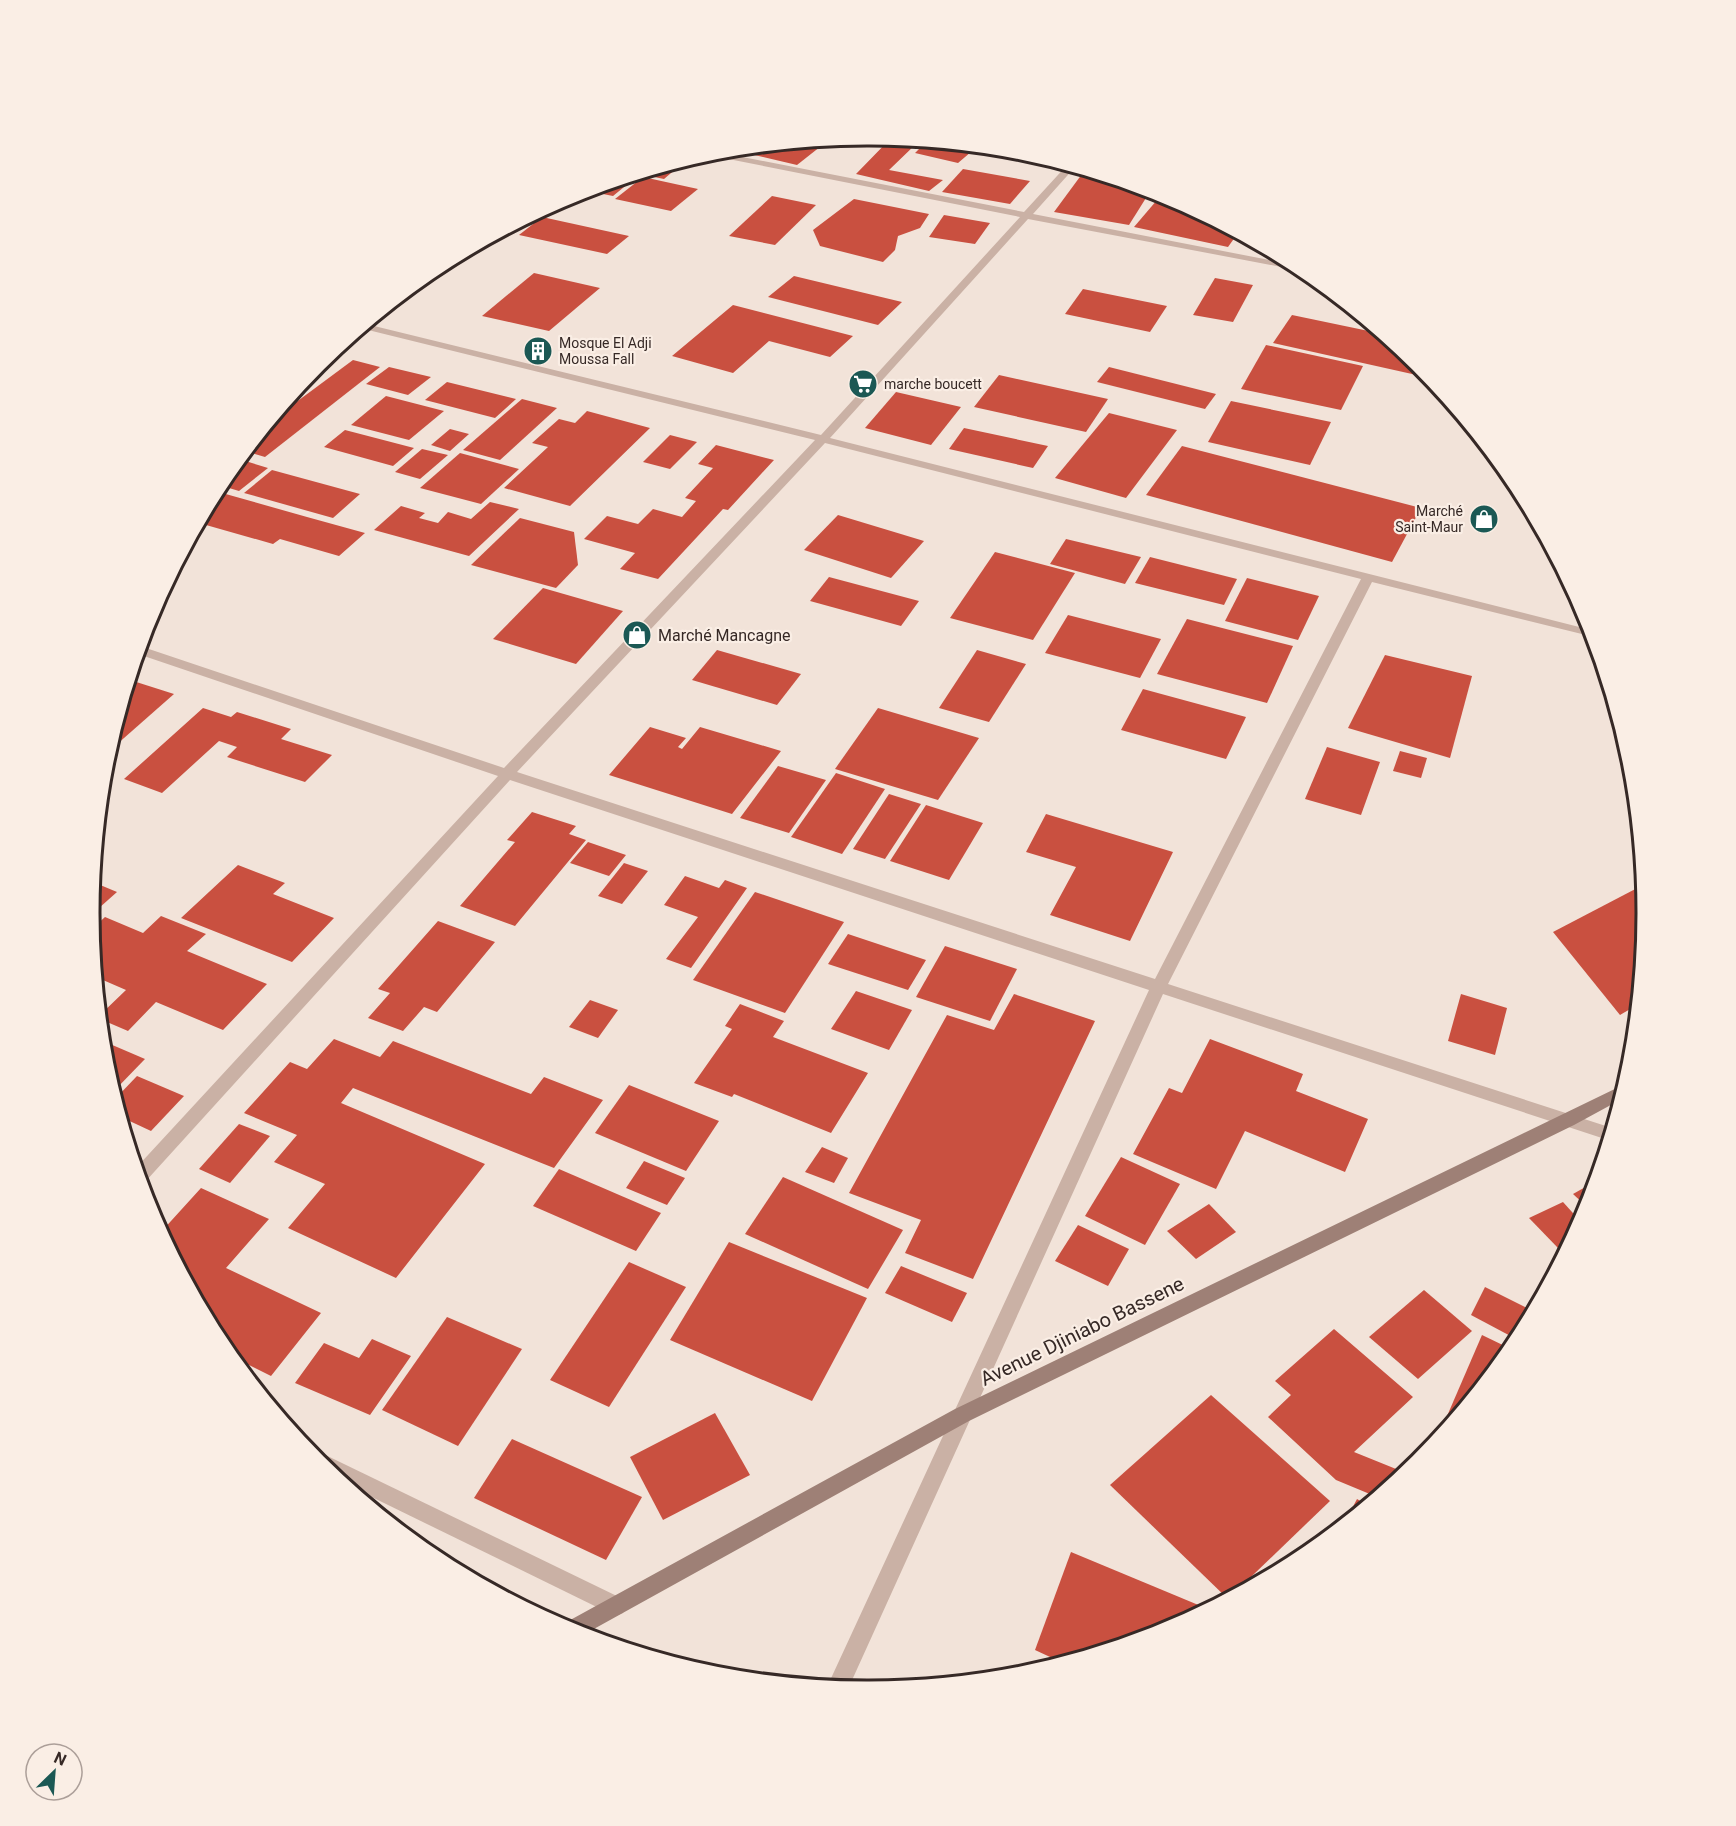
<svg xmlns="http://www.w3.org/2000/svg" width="1736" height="1826" font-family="Roboto,sans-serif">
  <rect width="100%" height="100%" fill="#f2e3d9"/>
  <g fill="#c95040">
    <polygon points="892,137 916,144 889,170 943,180 929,191 856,174"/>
    <polygon points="830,139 797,165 746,153 757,146"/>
    <polygon points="927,141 966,145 978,146 958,163 915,153"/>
    <polygon points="679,161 684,162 664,179 640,174 613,196 583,190"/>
    <polygon points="963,169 1030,181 1010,204 942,192"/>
    <polygon points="1082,174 1122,181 1151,190 1129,225 1054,212"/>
    <polygon points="643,177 698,189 671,211 615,199"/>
    <polygon points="1163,193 1166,194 1238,233 1228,247 1134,227"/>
    <polygon points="772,196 816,205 775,245 729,236"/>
    <polygon points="854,199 929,214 920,228 898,236 895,250 883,262 820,246 813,230"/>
    <polygon points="944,215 990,223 975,244 929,237"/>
    <polygon points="542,217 629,236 607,254 519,235"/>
    <polygon points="534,273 600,288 549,331 482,316"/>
    <polygon points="794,276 902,302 878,325 768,297"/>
    <polygon points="1215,278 1253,285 1233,322 1193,315"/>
    <polygon points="1083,289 1167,306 1150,332 1065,314"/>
    <polygon points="733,305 853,336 830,357 769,341 733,373 672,356"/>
    <polygon points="1292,315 1383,334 1418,363 1430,378 1273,343"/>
    <polygon points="1266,345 1363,366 1341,410 1241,389"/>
    <polygon points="535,346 548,349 541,356 527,352"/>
    <polygon points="353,360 380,367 265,457 245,451 268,423"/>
    <polygon points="389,367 431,377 408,395 366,384"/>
    <polygon points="1109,367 1216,394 1205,409 1097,382"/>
    <polygon points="999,375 1108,399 1086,432 974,407"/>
    <polygon points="447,382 516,399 495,418 425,400"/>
    <polygon points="896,392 961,407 931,445 865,428"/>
    <polygon points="386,396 444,411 409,440 351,425"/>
    <polygon points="522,399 557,408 500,460 463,450"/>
    <polygon points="1231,401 1331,422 1310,465 1208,442"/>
    <polygon points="587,411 650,428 570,506 504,488 548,447 532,443 559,419 575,423"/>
    <polygon points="1109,413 1177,430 1126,498 1055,478"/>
    <polygon points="964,428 1048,446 1033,468 949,449"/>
    <polygon points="450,429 469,434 450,451 431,445"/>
    <polygon points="345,430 414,448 393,466 324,447"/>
    <polygon points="670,435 697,442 670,469 643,462"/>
    <polygon points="716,445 774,460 728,510 723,509 658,579 620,569 635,553 584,539 607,516 638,524 653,509 682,517 696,501 685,498 713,468 698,464"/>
    <polygon points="1182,446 1421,508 1392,562 1146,495"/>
    <polygon points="422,449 448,455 420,479 395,472"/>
    <polygon points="460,453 519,469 481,504 420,488"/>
    <polygon points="239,459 268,468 239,491 219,485"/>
    <polygon points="272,470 360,494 333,518 244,493"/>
    <polygon points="215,491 307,517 365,533 339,556 280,539 273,544 199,523"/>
    <polygon points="490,502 519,509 469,556 374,530 401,506 425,513 419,518 438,523 448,512 471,519"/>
    <polygon points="838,515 924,541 891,578 804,550"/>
    <polygon points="520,518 574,532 578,565 556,588 471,565"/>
    <polygon points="1066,539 1141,557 1125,584 1050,564"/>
    <polygon points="995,552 1075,573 1033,640 950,618"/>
    <polygon points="1150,557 1237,579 1224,605 1135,583"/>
    <polygon points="829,577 919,601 901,626 810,601"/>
    <polygon points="1247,578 1319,596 1298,640 1225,621"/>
    <polygon points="543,588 623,611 576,664 493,639"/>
    <polygon points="1068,615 1161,639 1140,678 1045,653"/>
    <polygon points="1187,619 1293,646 1267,703 1157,674"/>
    <polygon points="717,650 801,674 777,705 692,680"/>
    <polygon points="977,650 1026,664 989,722 939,708"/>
    <polygon points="1385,655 1472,676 1450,758 1348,728"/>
    <polygon points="130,680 174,694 107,753"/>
    <polygon points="1143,689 1246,717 1226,759 1121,730"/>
    <polygon points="203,708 231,717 237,712 291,729 281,739 332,755 305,782 227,757 237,747 219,741 162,793 124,779"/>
    <polygon points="878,708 979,738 938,800 835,769"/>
    <polygon points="650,727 686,738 678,747 682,749 700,727 781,751 732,814 609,775"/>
    <polygon points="1327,747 1380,762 1361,815 1305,799"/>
    <polygon points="1400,751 1427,758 1421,778 1393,771"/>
    <polygon points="778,766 826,780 789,833 740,818"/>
    <polygon points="836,773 885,789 842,854 791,837"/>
    <polygon points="889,794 921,804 885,859 853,849"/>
    <polygon points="926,805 983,823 949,880 890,861"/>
    <polygon points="532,812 576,826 569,834 586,840 515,926 460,906 515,842 507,840"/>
    <polygon points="1046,814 1173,852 1130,941 1050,915 1076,867 1026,852"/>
    <polygon points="588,842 626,855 609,876 570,863"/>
    <polygon points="624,863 648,871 622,904 598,896"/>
    <polygon points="238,865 285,883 273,894 334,918 292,962 181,918"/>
    <polygon points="685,876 719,888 725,880 747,888 691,968 666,959 698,917 664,905"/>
    <polygon points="93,882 117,892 90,916 90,913"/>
    <polygon points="1643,885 1646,913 1637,1005 1620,1015 1553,932"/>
    <polygon points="755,892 844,922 785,1013 693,980"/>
    <polygon points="161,916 206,934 187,951 267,984 223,1030 156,1002 128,1031 100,1019 100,1015 126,990 96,977 92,929 105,917 143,933"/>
    <polygon points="438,921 495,942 437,1012 424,1007 403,1031 368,1018 390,993 378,989"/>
    <polygon points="848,934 926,960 908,990 828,964"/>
    <polygon points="945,946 1017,969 990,1021 916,997"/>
    <polygon points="856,991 912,1010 889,1050 831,1029"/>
    <polygon points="1014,994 1095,1021 973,1279 905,1253 921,1220 849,1193 947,1015 994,1030"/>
    <polygon points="1461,994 1507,1008 1495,1055 1448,1041"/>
    <polygon points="590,1000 618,1010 598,1038 569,1027"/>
    <polygon points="740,1004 784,1021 773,1037 868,1073 831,1133 734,1094 732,1097 694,1083 732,1029 725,1026"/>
    <polygon points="334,1039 380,1057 393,1041 531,1094 544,1077 603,1100 554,1168 353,1088 341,1103 485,1164 396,1278 288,1228 325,1184 274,1162 297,1135 244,1113 290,1062 307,1069"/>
    <polygon points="1210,1039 1303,1074 1296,1091 1368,1119 1345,1172 1245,1131 1216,1189 1133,1154 1169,1088 1182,1093"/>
    <polygon points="103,1041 145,1059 113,1092 105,1064"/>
    <polygon points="137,1076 184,1096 151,1131 121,1117 115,1099"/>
    <polygon points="629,1085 719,1121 686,1171 595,1133"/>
    <polygon points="239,1124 270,1136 230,1183 199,1169"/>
    <polygon points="822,1147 848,1158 834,1183 805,1172"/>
    <polygon points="1121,1157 1180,1184 1145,1245 1085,1216"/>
    <polygon points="644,1161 685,1178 667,1205 626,1188"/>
    <polygon points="559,1169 661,1213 636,1251 533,1206"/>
    <polygon points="783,1177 903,1230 868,1289 745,1234"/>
    <polygon points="1596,1181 1588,1208 1573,1194"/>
    <polygon points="201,1188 269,1219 226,1268 321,1313 271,1376 229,1355 221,1345 161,1232"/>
    <polygon points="1563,1202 1581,1222 1570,1242 1558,1248 1529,1218"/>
    <polygon points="1209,1204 1236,1232 1196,1259 1167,1231"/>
    <polygon points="1078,1225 1129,1249 1108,1286 1055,1261"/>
    <polygon points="729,1242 867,1298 812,1401 670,1340"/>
    <polygon points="629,1262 686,1287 609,1407 550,1380"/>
    <polygon points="901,1266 967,1293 952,1322 885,1293"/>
    <polygon points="1485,1287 1533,1311 1518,1340 1471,1315"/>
    <polygon points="1424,1290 1472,1331 1418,1379 1369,1337"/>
    <polygon points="447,1317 522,1349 458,1446 382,1410"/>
    <polygon points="1334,1329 1413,1397 1354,1452 1406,1473 1377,1497 1336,1480 1268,1417 1291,1395 1275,1381"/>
    <polygon points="1482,1335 1511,1349 1439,1438 1438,1437"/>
    <polygon points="372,1339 411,1356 370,1415 295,1383 324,1343 359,1358"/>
    <polygon points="1211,1395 1330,1501 1228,1599 1110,1485"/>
    <polygon points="715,1413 750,1475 663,1520 630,1457"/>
    <polygon points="512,1439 642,1497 606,1560 474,1498"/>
    <polygon points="1357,1499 1367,1505 1344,1524"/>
    <polygon points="1071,1552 1208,1609 1165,1632 1063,1663 1035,1650"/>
  </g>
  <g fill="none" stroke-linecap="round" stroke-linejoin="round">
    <g fill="#cab1a5" fill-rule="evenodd">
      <path d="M 712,151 L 1024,212 L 1068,164 L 1075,167 L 1033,214 L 1300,266 L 1308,272 L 1028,219 L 830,438 L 1591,630 L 1594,637 L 1372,582 L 1168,984 L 1612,1128 L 1608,1140 L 1163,994 L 848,1689 L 827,1687 L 1149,990 L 510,780 L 145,1182 L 141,1183 L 136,1168 L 498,776 L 138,654 L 140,646 L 504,768 L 815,440 L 360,328 L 366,324 L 821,435 L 1020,217 L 703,154 ZM 825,443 L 1361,579 L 1155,979 L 517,772 Z"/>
      <polygon points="313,1449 623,1599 626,1606 623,1613 616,1616 609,1613 339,1481 318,1463 308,1451"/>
    </g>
    <polygon fill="#9e8076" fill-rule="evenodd" points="1625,1084 1620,1100 1574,1125 969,1421 583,1635 561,1627 563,1624 955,1409"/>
  </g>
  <defs>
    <g id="building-disc" transform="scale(1.5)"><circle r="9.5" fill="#1b5854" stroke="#faeee5"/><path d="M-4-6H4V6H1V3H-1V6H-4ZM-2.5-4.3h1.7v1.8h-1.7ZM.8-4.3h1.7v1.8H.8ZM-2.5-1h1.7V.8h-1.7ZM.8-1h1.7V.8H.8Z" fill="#fff"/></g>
    <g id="supermarket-disc" transform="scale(1.5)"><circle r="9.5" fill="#1b5854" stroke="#faeee5"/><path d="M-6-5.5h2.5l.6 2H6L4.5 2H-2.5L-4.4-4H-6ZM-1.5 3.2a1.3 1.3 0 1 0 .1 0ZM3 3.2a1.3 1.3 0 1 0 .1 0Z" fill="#fff"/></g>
    <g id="shop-disc" transform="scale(1.5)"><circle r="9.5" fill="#1b5854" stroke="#faeee5"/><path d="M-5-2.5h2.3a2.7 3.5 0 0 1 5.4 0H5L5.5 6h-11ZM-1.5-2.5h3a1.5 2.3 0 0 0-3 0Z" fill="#fff"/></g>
  </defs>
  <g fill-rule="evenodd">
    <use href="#building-disc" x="538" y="351"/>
    <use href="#supermarket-disc" x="863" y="384"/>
    <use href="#shop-disc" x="1484" y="519"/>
    <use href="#shop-disc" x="637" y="635"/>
  </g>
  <g text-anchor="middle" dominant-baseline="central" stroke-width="4.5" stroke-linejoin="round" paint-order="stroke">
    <g font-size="14" fill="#362926" stroke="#faeee5" text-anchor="start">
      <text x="559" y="343">Mosque El Adji<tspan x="559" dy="16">Moussa Fall</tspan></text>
      <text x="884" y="384">marche boucett</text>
      <text x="1463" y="511" text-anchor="end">Marché<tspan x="1463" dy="16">Saint-Maur</tspan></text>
    </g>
    <g font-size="16" fill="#362926" stroke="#faeee5" text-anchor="start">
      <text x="658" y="635">Marché Mancagne</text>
    </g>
    <g font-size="20" fill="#362926" stroke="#faeee5">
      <text transform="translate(1082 1331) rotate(-26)">Avenue Djiniabo Bassene</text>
    </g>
  </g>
  <path d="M0 0H1736V1826H0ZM867 146H869A767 767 0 0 1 1636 913V913A767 767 0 0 1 869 1680H867A767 767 0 0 1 100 913V913A767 767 0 0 1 867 146Z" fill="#faeee5" fill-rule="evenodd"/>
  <path fill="none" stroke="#362926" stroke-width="3" d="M867 146H869A767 767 0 0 1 1636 913V913A767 767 0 0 1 869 1680H867A767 767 0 0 1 100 913V913A767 767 0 0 1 867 146Z"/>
  <g transform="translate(54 1772) rotate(25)"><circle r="28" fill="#faeee5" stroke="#ac9f99" stroke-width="1.5"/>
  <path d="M0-4.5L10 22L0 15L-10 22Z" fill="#1b5854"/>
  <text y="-9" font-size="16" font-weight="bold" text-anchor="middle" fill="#362926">N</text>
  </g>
</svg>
